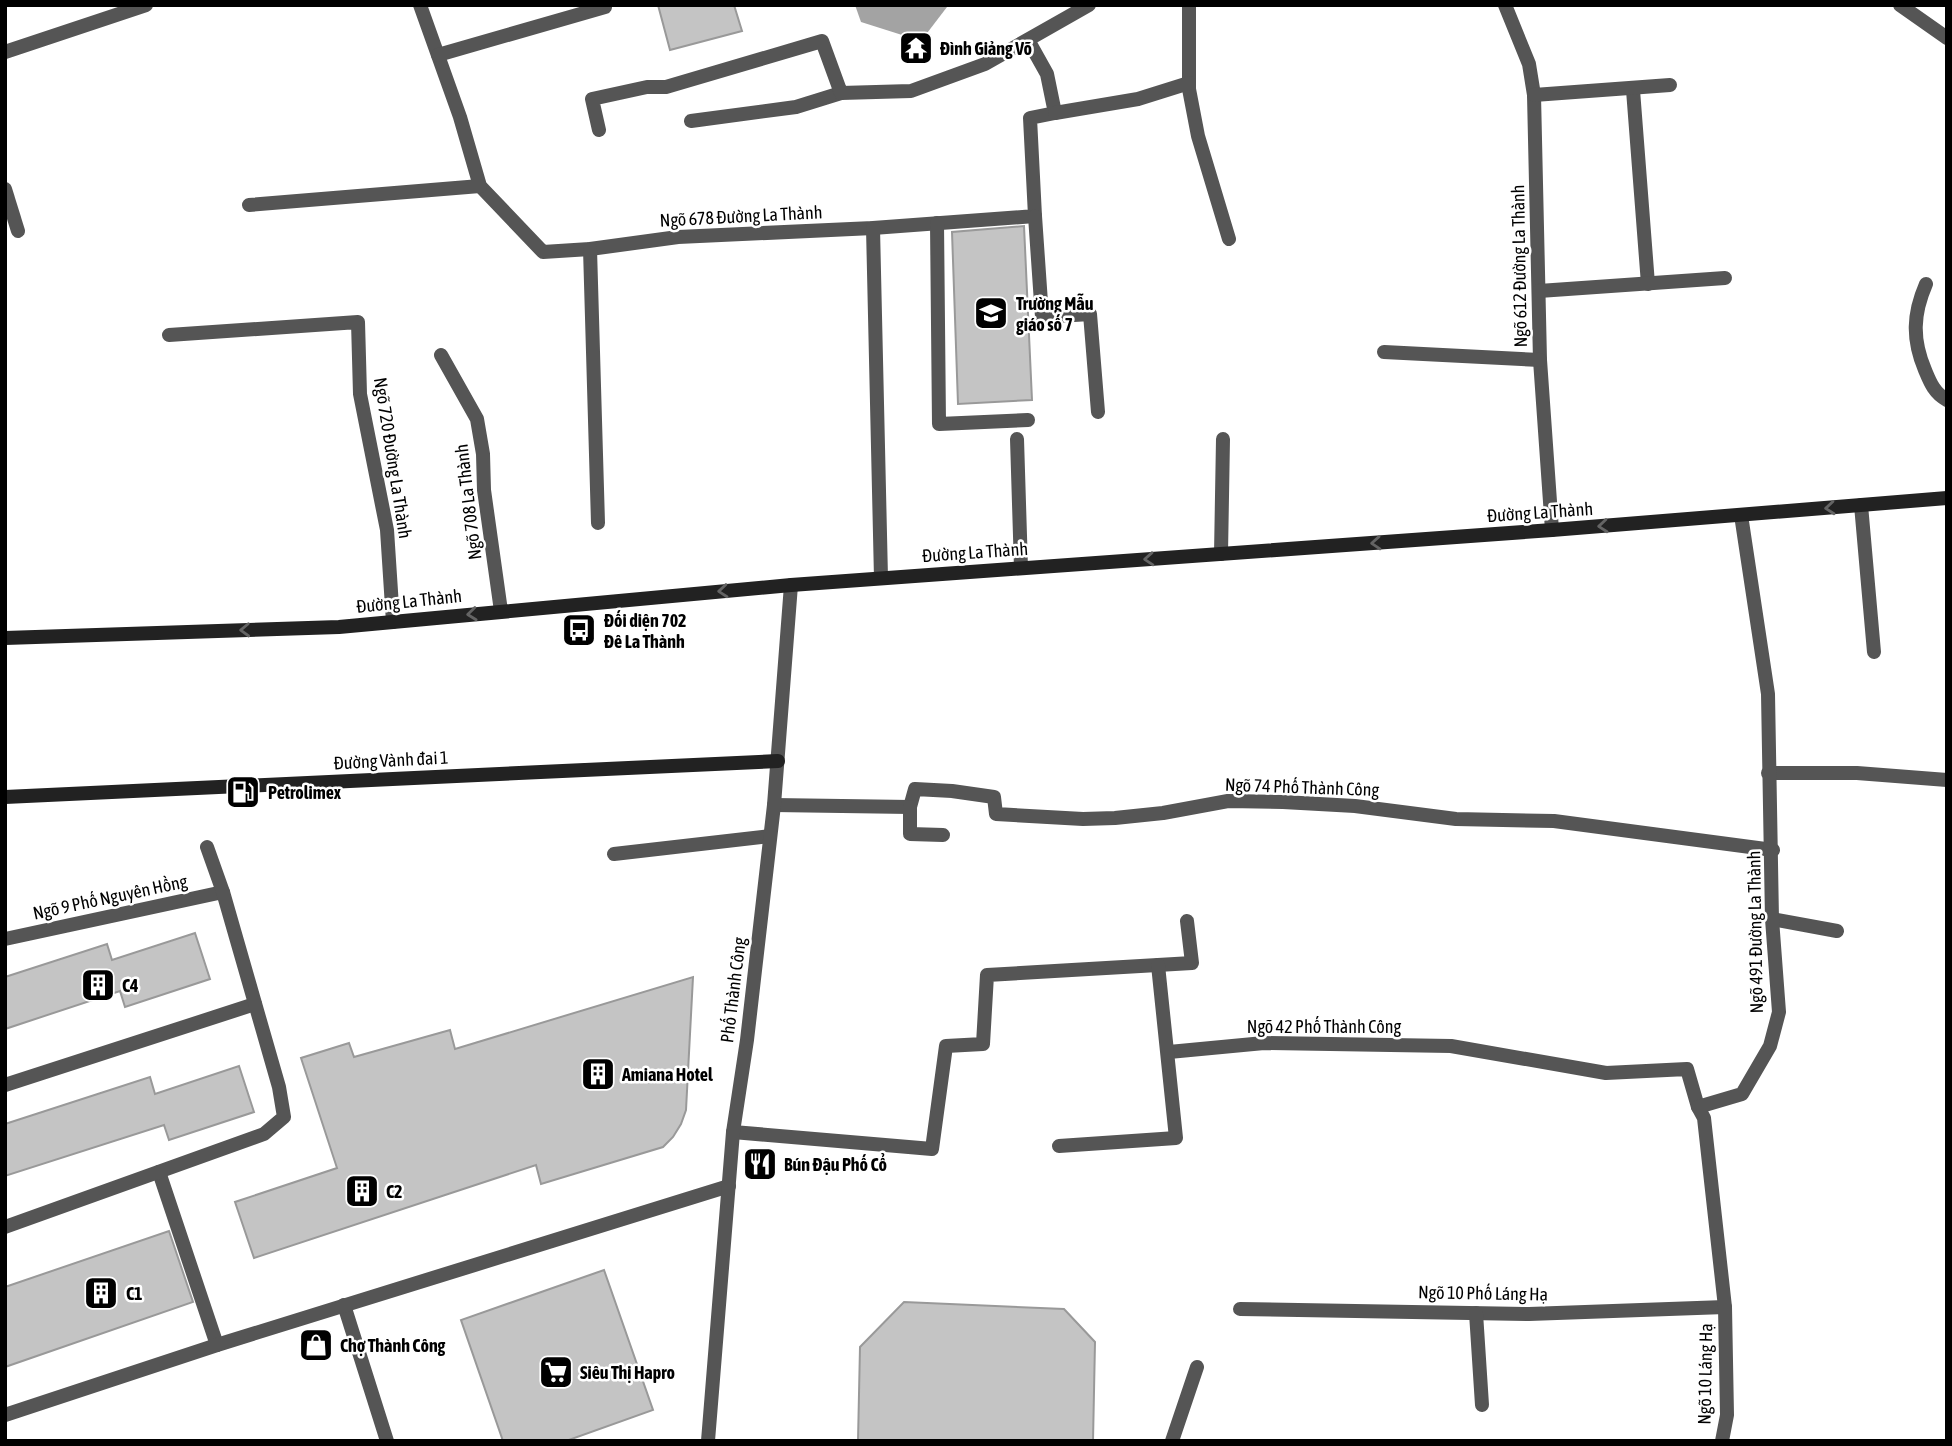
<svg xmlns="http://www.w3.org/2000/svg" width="1952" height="1446" font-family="'Asap Condensed',sans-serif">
  <rect width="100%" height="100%" fill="#fff"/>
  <polygon fill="#a3a3a3" points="855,5 946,5 947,7 921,41 861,22"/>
  <g fill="#c4c4c4" stroke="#999" stroke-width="2">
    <polygon points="658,5 734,5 742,31 670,50"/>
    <polygon points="1024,226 1032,400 958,404 952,232"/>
    <polygon points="195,933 210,979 125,1007 120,991 5,1029 5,977 107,944 112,960"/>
    <polygon points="693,977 686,1110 681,1124 673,1137 663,1147 541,1184 536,1165 254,1258 235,1202 337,1168 301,1058 349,1043 354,1057 450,1030 455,1049"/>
    <polygon points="239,1066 254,1112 169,1140 164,1125 5,1176 5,1124 150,1077 155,1094"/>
    <polygon points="169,1231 193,1302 5,1367 5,1287"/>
    <polygon points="604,1270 653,1410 566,1441 503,1441 461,1320"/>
    <polygon points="904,1302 1064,1309 1095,1342 1093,1441 858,1441 860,1347"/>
  </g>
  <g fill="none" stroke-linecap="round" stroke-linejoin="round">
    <g stroke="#555" stroke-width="14">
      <polyline points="420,5 460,117 480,186 543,252 590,249 678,237 873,228 1035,216 1030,118 1055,113 1047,74 1028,40"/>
      <polyline points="1189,5 1189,89 1198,136 1229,239"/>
      <polyline points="1505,5 1529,64 1534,95 1540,360 1552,530"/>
      <polyline points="1900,5 1947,38"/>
      <polyline points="5,52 146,5"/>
      <polyline points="438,55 605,7"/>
      <polyline points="1633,90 1648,284"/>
      <polyline points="1534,95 1670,85"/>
      <polyline points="1055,113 1138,99 1189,83"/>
      <polyline points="691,121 796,107 841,93"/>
      <polyline points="599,130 592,99 647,87 666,87 822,41 841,93 911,91 985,64 1089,5"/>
      <polyline points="5,189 18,231"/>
      <polyline points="249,205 480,186"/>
      <polyline points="1035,216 1042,317 1090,314 1098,412"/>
      <polyline points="937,223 939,424 1028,420"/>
      <polyline points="873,228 881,578"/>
      <polyline points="590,249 598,523"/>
      <path d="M 1926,284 C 1913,314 1912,339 1925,370 C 1930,382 1934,393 1947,400"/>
      <polyline points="1539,291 1725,278"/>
      <polyline points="169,335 358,322 360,394 387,530 393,622"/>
      <polyline points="1384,352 1540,360"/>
      <polyline points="441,355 477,419 483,454 484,490 501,611"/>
      <polyline points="1017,439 1021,568"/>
      <polyline points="1861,505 1874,652"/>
      <polyline points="1221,554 1223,439"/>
      <polyline points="1768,773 1857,773 1947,780"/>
      <polyline points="774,805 910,807 915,789 952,791 994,797 996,814 1083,819 1115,818 1163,813 1228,801 1283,802 1355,806 1456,819 1554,821 1773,850"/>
      <polyline points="910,807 910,834 943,835"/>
      <polyline points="614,854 770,836"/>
      <polyline points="1772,919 1837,931"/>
      <polyline points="5,939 223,892"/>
      <polyline points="1169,1052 1264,1043 1451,1046 1606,1073 1687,1069 1698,1107"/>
      <polyline points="5,1085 255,1004"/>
      <polyline points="733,1132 932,1149 946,1046 983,1044 987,975 1192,963 1187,921"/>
      <polyline points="1059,1146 1176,1138 1158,965"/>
      <polyline points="159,1172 217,1345"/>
      <polyline points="5,1227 264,1134 284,1117 279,1087 223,892 207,847"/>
      <polyline points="344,1305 387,1441"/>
      <polyline points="1240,1309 1529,1314 1725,1307"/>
      <polyline points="1476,1313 1482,1405"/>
      <polyline points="1172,1441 1197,1367"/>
      <polyline points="1722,1441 1727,1415 1725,1307 1704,1118 1698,1107 1742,1094 1770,1046 1779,1012 1772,919 1768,694 1741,515"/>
    </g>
    <g stroke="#555" stroke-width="14">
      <polyline points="5,1415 217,1345 729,1186"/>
      <polyline points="708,1441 733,1132 747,1040 774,805 791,585"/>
    </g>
    <g stroke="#222" stroke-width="14">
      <polyline points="5,638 339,627 791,585 1552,530 1947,498"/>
      <polyline points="5,797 778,761"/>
    </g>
  </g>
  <defs><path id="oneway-chevron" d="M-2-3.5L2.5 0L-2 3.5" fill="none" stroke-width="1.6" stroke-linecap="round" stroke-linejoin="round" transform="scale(1.75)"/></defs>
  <g stroke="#646464">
    <use href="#oneway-chevron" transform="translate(1830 508) rotate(175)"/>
    <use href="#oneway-chevron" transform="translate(1603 526) rotate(175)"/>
    <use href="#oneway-chevron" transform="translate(1376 543) rotate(176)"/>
    <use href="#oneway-chevron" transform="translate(1149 559) rotate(176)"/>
    <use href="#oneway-chevron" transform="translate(723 591) rotate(175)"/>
    <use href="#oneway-chevron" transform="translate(472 614) rotate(174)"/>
    <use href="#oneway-chevron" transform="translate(245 630) rotate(178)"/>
  </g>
  <defs>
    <g id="temple-square" transform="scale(1.75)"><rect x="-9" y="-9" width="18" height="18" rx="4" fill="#000" stroke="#fff"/><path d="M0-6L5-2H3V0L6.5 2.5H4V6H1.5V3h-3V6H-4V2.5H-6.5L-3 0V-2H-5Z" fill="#fff"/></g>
    <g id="school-square" transform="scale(1.75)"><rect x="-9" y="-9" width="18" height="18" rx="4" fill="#000" stroke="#fff"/><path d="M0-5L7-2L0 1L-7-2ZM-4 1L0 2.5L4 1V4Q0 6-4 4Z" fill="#fff"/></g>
    <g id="bus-square" transform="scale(1.75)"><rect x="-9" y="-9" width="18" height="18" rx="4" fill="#000" stroke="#fff"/><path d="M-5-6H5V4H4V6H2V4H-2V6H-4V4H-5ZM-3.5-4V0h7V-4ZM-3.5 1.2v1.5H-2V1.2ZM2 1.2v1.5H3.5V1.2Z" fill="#fff"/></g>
    <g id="fuel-square" transform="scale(1.75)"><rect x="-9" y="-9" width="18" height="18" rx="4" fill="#000" stroke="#fff"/><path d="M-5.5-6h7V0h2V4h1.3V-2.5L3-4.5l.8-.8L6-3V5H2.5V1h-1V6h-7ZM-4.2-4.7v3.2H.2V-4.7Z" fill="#fff"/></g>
    <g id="building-square" transform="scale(1.75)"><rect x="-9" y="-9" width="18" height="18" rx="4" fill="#000" stroke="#fff"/><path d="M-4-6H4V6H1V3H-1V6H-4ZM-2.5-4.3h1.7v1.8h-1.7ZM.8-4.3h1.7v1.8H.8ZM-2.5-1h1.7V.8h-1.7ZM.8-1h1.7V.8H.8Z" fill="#fff"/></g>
    <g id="restaurant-square" transform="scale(1.75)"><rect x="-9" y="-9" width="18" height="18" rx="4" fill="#000" stroke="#fff"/><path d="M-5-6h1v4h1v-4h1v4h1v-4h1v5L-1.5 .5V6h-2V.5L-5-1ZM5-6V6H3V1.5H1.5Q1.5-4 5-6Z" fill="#fff"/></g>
    <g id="shop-square" transform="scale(1.75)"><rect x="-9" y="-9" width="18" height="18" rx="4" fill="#000" stroke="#fff"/><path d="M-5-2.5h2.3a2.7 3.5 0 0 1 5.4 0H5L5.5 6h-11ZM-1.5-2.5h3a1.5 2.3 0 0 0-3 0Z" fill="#fff"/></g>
    <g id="supermarket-square" transform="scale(1.75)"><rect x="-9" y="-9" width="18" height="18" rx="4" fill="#000" stroke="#fff"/><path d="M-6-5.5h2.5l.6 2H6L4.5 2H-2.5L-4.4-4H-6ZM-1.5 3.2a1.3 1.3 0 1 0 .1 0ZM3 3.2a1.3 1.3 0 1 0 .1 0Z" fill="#fff"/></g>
  </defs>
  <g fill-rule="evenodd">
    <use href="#temple-square" x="916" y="48"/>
    <use href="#school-square" x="991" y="313"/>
    <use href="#bus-square" x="579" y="630"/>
    <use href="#fuel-square" x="243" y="792"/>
    <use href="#building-square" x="98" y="985"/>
    <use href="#building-square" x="598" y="1074"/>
    <use href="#restaurant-square" x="760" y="1164"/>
    <use href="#building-square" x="362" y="1191"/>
    <use href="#building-square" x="101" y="1293"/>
    <use href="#shop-square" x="316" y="1345"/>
    <use href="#supermarket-square" x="556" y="1372"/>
  </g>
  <g text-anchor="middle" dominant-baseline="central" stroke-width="5" stroke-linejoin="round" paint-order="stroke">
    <g font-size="18" font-weight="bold" fill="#000" stroke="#fff" text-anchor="start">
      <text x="940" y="48">Đình Giảng Võ</text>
      <text x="1016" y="303">Trường Mẫu<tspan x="1016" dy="21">giáo số 7</tspan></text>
      <text x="604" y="620">Đối diện 702<tspan x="604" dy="21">Đê La Thành</tspan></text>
      <text x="268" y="792">Petrolimex</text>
      <text x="122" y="985">C4</text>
      <text x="622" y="1074">Amiana Hotel</text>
      <text x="784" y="1164">Bún Đậu Phố Cổ</text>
      <text x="386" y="1191">C2</text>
      <text x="126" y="1293">C1</text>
      <text x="340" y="1345">Chợ Thành Công</text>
      <text x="580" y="1372">Siêu Thị Hapro</text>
    </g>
    <g font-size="18" fill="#000" stroke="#fff">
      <text transform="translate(741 216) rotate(-3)">Ngõ 678 Đường La Thành</text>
      <text transform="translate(1519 266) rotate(-91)">Ngõ 612 Đường La Thành</text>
      <text transform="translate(393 458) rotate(81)">Ngõ 720 Đường La Thành</text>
      <text transform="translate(468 502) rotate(-97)">Ngõ 708 La Thành</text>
      <text transform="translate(1540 512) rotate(-4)">Đường La Thành</text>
      <text transform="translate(975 552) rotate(-4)">Đường La Thành</text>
      <text transform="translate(409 601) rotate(-6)">Đường La Thành</text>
      <text transform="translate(391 760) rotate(-3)">Đường Vành đai 1</text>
      <text transform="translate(1302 787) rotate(2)">Ngõ 74 Phố Thành Công</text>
      <text transform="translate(110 897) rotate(-12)">Ngõ 9 Phố Nguyên Hồng</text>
      <text transform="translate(1755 932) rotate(-91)">Ngõ 491 Đường La Thành</text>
      <text transform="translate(733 990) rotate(-83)">Phố Thành Công</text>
      <text x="1324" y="1026">Ngõ 42 Phố Thành Công</text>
      <text transform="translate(1483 1293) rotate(1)">Ngõ 10 Phố Láng Hạ</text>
      <text transform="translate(1705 1374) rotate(-89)">Ngõ 10 Láng Hạ</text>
    </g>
  </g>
  <rect width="1952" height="1446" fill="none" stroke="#000000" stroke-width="14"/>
</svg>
